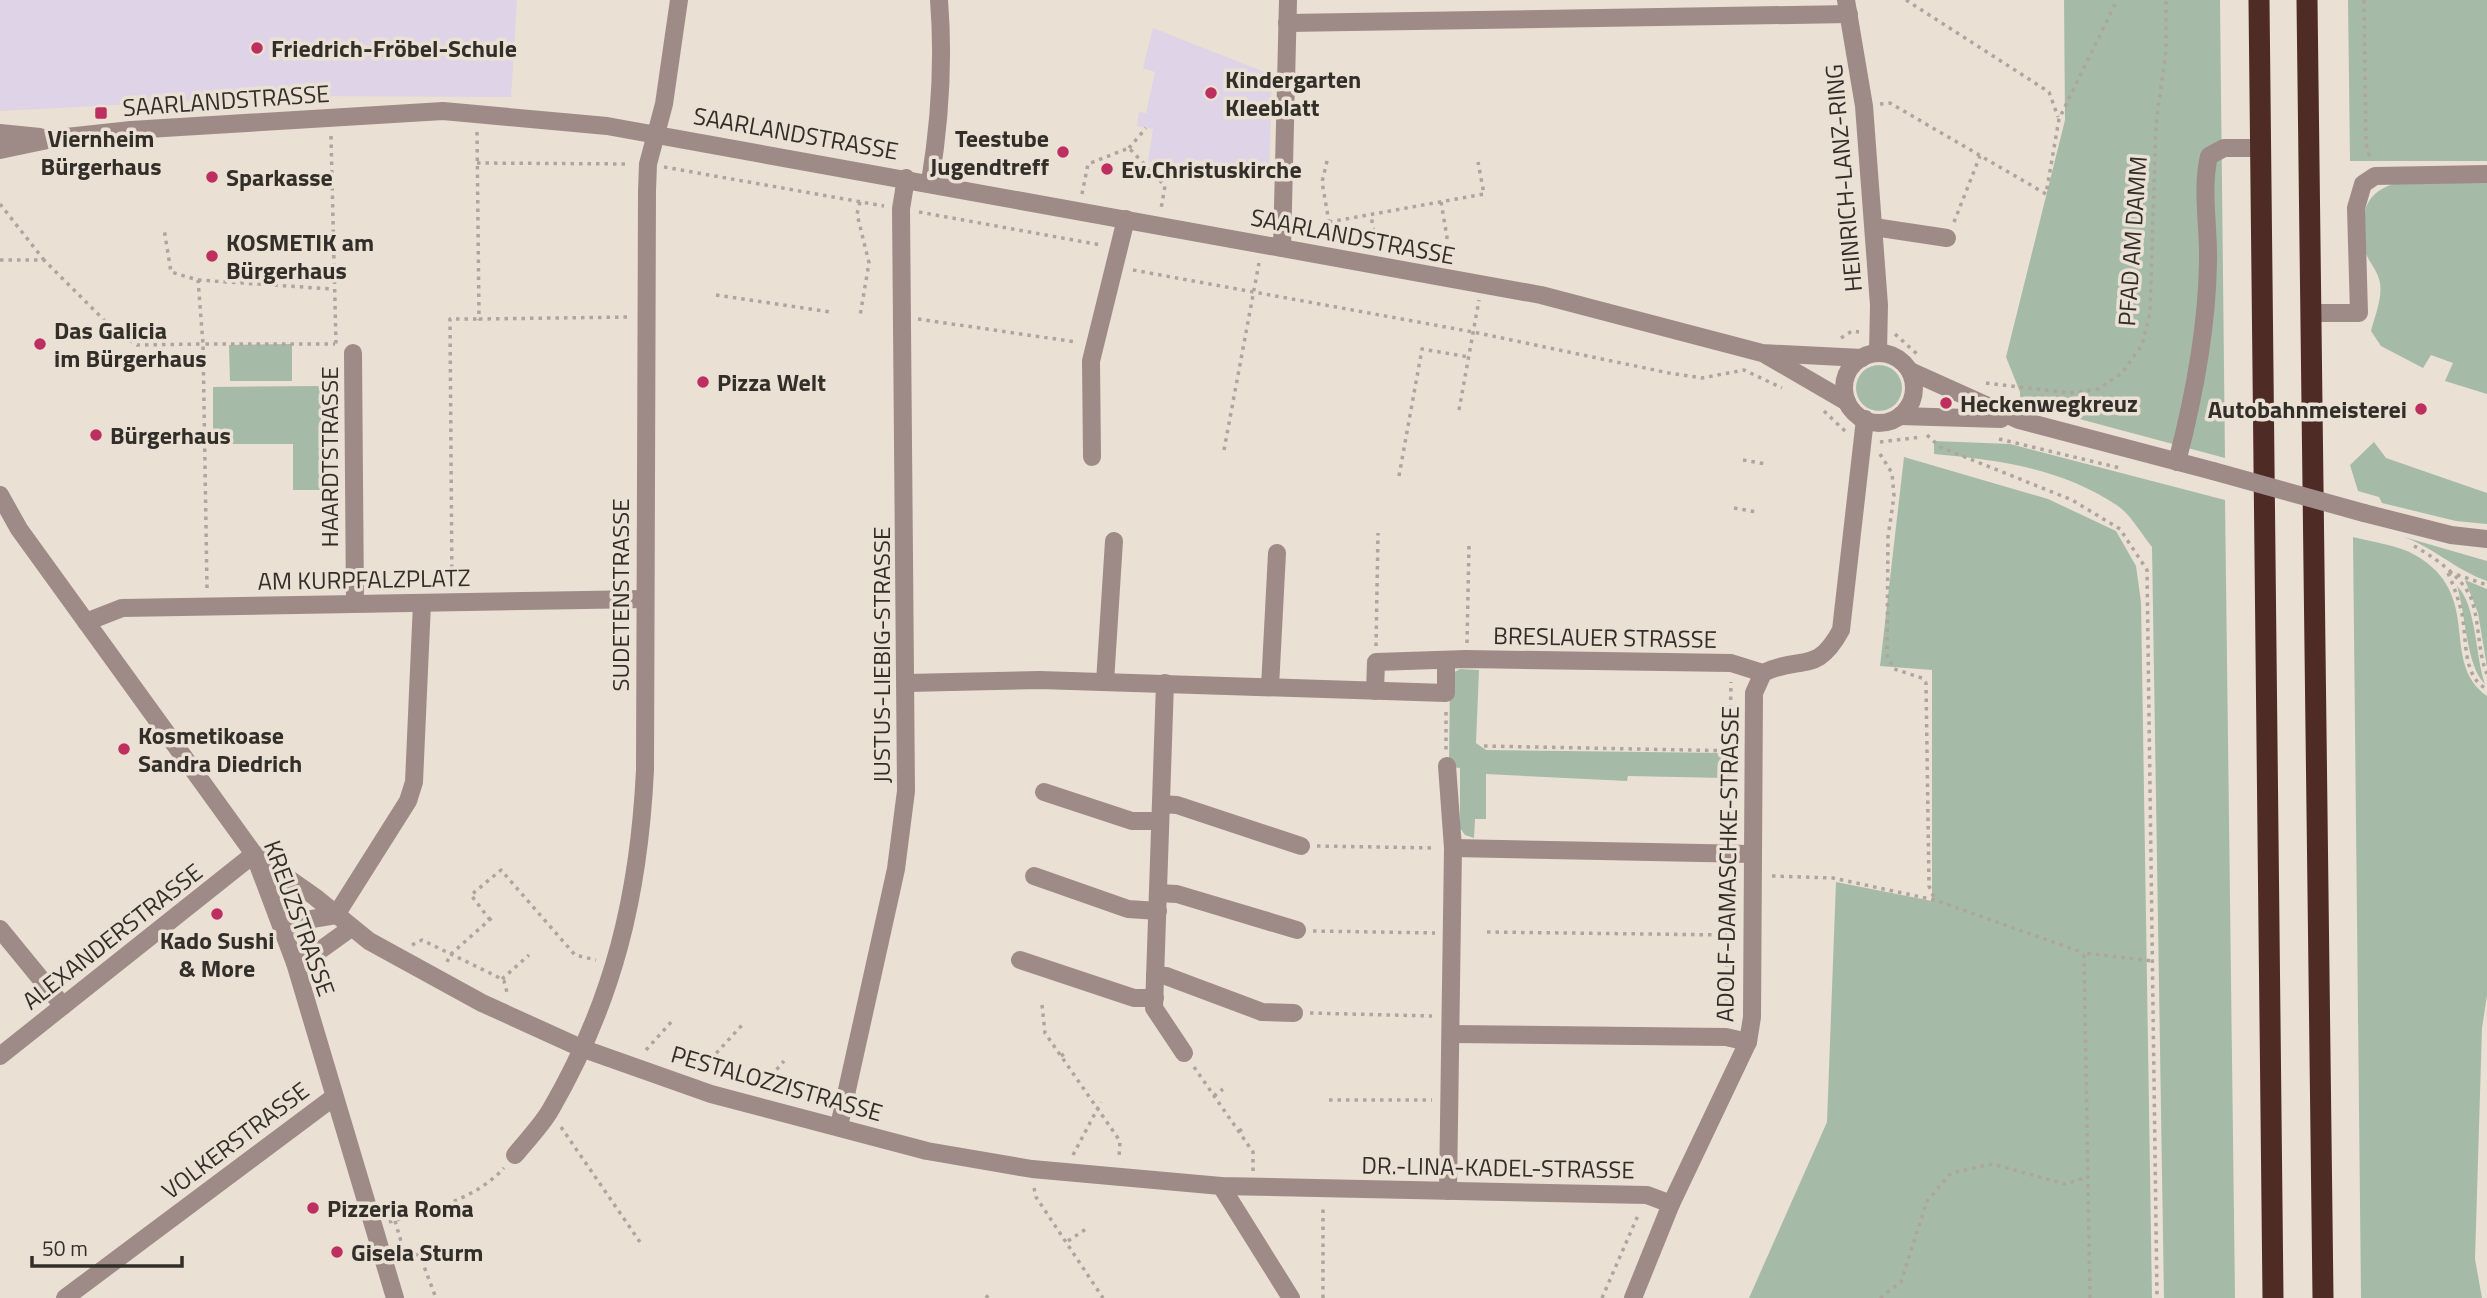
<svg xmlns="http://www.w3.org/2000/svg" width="2487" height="1298" font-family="'Titillium Web',sans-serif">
  <rect width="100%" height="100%" fill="#ebe0d4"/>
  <g fill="#ded3e7">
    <polygon points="0,0 517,0 511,97 292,96 0,111"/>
    <polygon points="1153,28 1272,75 1269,178 1212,168 1212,163 1186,158 1184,168 1148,162 1153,129 1137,126 1139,112 1146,113 1155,72 1143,68"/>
  </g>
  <g fill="#a5bba8">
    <polygon points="2064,0 2220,0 2225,458 2020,403 2020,392 2006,357 2065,120"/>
    <polygon points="2348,0 2487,0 2487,161 2350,161"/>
    <path d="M 2487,180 L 2487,394 L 2445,381 L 2453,363 L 2431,355 L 2423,368 L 2381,346 L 2371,331 C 2375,315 2384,295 2379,279 C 2376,268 2367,260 2365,250 C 2347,163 2430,181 2487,180 Z"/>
    <polygon points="292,344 292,381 230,381 229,345"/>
    <circle cx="1879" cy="388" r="23"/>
    <polygon points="321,386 321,490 293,490 293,444 213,444 213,387"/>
    <path d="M 1934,441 L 2010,444 L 2225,500 L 2235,1298 L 2164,1298 L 2152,547 C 2142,535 2131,515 2118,506 C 2062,468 1999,460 1934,454 Z"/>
    <polygon points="2374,442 2386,458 2487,493 2487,524 2456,521 2382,503 2379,497 2358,491 2350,465"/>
    <polygon points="1904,457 2048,499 2116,531 2136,566 2141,602 2152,1298 1749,1298 1827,1122 1836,882 1932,901 1932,670 1880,666"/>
    <path d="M 2353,537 C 2372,542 2398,545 2415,555 C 2485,595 2438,661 2487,696 L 2487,995 L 2482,1028 L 2475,1259 L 2482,1298 L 2361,1298 Z"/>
    <path d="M 2404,537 L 2487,561 L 2487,581 C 2456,570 2434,548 2404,537 Z"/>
    <polygon points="2465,580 2487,589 2487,667 2478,613"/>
    <path d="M 2457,586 C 2477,606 2475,656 2485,684 C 2466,666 2466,614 2457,586 Z"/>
    <polygon points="1460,669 1479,670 1476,743 1486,750 1726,753 1725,778 1628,776 1627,781 1486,774 1486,819 1475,819 1474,838 1465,835 1460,828 1460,768 1449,767 1450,681 1453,673"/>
  </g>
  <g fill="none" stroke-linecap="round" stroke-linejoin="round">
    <g stroke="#aea59c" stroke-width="3.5" stroke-dasharray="3.5 5" stroke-linecap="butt">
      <polyline points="1906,0 2049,92 2058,117"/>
      <polyline points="2364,0 2366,144 2370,158"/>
      <polyline points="1880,104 1890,103 2046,194 2059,119 2117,0"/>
      <polyline points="477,132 479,319 631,317"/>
      <polyline points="331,136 336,344"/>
      <polyline points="1129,148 1146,128"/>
      <polyline points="477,163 629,164"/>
      <polyline points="664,167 884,206"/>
      <polyline points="1082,194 1088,164 1129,148 1165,186 1161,209"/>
      <polyline points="860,202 857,214 869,263 860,316"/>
      <polyline points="1441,202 1447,237 1443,258"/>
      <polyline points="0,204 44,260"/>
      <polyline points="919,212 1101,245"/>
      <polyline points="1329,222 1484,194 1478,162"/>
      <polyline points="1954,222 1980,156"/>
      <polyline points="1324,239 1329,222 1322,182 1328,157"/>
      <polyline points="1371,248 1374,233 1371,215"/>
      <polyline points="0,260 44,260 115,331 137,345 203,344 198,280 171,272 164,229"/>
      <polyline points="1133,270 1473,332 1669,373 1702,378 1744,370 1782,388"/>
      <polyline points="198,280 332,289"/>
      <polyline points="716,295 831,312"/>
      <polyline points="918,319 1076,342"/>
      <polyline points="1895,334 1917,354"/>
      <polyline points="1841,338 1852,331 1859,332"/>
      <polyline points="1986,383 2070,393 2098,389 2122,373 2142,345 2150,313 2156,124 2166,51 2166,0"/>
      <polyline points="1459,410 1479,300"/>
      <polyline points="1824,411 1846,432"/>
      <polyline points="1927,435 1940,447 2072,500 2120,529 2147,570 2157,1298"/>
      <polyline points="1999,439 2120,468"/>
      <polyline points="1880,442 1921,437"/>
      <polyline points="1224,450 1259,263"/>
      <polyline points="1880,454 1892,473 1894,496 1888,537 1887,655 1894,669 1922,678 1926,683 1929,886 1935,900"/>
      <polyline points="1743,460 1766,464"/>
      <polyline points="1399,476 1422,349 1469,357"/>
      <polyline points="1734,508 1757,512"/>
      <path d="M 2414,546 C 2433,556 2462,577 2471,598 C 2480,622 2477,650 2487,674"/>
      <polyline points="2449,572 2487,585"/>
      <path d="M 2448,573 C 2454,587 2459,600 2462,614 C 2467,638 2462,677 2487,689"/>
      <polyline points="452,585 450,319 479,319"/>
      <polyline points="207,588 203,344 335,344"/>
      <polyline points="1467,643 1469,544"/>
      <polyline points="1376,646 1378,533"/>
      <polyline points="1446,712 1446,750"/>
      <polyline points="1484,746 1738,751"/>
      <polyline points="1728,836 1731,682"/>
      <polyline points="1317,846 1435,848"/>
      <polyline points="1772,876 1833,878 1935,900 2084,953"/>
      <polyline points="490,920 471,895 501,870 575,955 596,960"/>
      <polyline points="1313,931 1435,933"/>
      <polyline points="1487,932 1727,935"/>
      <polyline points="412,945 422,940 496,976 504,981 508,996"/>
      <polyline points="447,962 451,954 495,915"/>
      <polyline points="502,979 529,955"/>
      <polyline points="1042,1005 1045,1033 1120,1141 1119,1157"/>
      <polyline points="1310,1013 1432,1016"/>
      <polyline points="1726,1018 1728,871"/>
      <polyline points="646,1050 673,1020"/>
      <polyline points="1061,1056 1067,1052"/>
      <polyline points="1194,1067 1253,1152 1253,1171"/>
      <polyline points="699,1072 743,1024"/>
      <polyline points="760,1089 784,1061"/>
      <polyline points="1214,1096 1223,1089"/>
      <polyline points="1329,1100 1432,1100"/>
      <polyline points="561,1127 642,1245"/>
      <polyline points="1239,1131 1246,1127"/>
      <polyline points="1073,1155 1101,1102"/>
      <polyline points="1034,1188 1036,1197 1103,1298"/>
      <polyline points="395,1221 403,1248 420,1256 436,1298"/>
      <path d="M 389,1222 C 429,1211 476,1199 504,1168"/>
      <polyline points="1068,1241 1086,1229"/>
      <polyline points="986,1298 989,1294"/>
      <polyline points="1323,1298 1323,1206"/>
      <polyline points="1602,1298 1639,1213"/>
      <polyline points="1880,1298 1901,1282 1927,1201 1951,1173 1992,1164 2065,1184 2088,1177"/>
      <polyline points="2090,1298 2084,953 2153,961"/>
    </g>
    <g stroke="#9e8b87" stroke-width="18">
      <polyline points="1846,0 1864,106 1879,305 1878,353"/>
      <polyline points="1287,23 1849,14"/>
      <polyline points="0,133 40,137"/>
      <polyline points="0,150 57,138 131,130 443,111 607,126 1541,295 1762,353 1862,358"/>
      <path d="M 930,182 C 940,121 944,62 939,0"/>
      <polyline points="1874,227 1947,238"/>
      <polyline points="1282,248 1288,0"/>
      <polyline points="2310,313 2359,313 2356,208 2363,184 2375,176 2487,174"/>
      <polyline points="353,353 355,603"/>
      <circle cx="1879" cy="388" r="35"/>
      <polyline points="1766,355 1847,402"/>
      <polyline points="1910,371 2019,420 2213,471"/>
      <polyline points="1900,416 2001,419"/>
      <polyline points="1092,457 1091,361 1126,219"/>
      <path d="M 2177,462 C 2194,397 2207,329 2208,262 C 2209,227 2201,190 2209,156 L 2224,148 L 2261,148"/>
      <polyline points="0,495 19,529 254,854 295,963 395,1298"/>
      <polyline points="2364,513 2451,535 2487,539"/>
      <polyline points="86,622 122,608 645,599"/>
      <polyline points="1105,682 1114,541"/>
      <polyline points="907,683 1040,680 1446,693 1446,662"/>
      <polyline points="1165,683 1154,1008 1184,1053"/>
      <polyline points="1270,687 1277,553"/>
      <polyline points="1375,691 1376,662 1466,659 1731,663 1763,673"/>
      <polyline points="1447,766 1453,848 1448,1191"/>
      <polyline points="1044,792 1132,821 1160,821"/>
      <polyline points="1161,804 1177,805 1301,846"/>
      <polyline points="1453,848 1752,854"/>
      <polyline points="254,854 315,897 369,941 482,1003 581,1048 711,1094 927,1151 1032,1169 1221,1186 1647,1195 1671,1204"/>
      <polyline points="1034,876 1128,909 1158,911"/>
      <polyline points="1158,893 1177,894 1297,930"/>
      <polyline points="336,915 408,801 414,782 422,603"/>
      <polyline points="282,928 300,921 336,915"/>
      <polyline points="0,929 63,1006"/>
      <polyline points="1020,960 1134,998 1155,998"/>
      <polyline points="295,963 319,951 351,928"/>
      <polyline points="1155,975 1166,976 1262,1012 1294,1013"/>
      <polyline points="1451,1034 1726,1037 1748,1042"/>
      <polyline points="0,1056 254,854"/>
      <polyline points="839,1126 896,869 906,791 901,209 906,178"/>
      <path d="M 515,1155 C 527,1140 542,1125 551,1109 C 614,1000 639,895 645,770 L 647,191 L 648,164 L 664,104 L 679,0"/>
      <polyline points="1221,1186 1291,1298"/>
      <polyline points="65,1298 334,1097"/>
      <path d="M 1633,1298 L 1671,1204 L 1748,1042 L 1752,1017 L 1754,693 L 1763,673 C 1802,654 1816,676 1841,630 L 1865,419"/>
    </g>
    <g stroke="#4f2b26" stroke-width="21">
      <polyline points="2259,0 2273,1298"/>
      <polyline points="2307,0 2323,1298"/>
    </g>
    <polyline stroke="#9e8b87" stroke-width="18" points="2213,471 2364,513"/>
  </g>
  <g fill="#bd2f5f" stroke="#ebe0d4" stroke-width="2.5">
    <circle cx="257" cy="48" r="7"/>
    <circle cx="1211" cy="93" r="7"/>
    <rect x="94" y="106" width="14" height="14" rx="3.5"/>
    <circle cx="1063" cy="152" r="7"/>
    <circle cx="1107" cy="169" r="7"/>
    <circle cx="212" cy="177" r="7"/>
    <circle cx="212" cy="256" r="7"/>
    <circle cx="40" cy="344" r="7"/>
    <circle cx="703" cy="382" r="7"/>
    <circle cx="1946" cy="403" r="7"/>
    <circle cx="2421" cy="409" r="7"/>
    <circle cx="96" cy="435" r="7"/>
    <circle cx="124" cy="749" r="7"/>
    <circle cx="217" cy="914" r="7"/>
    <circle cx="313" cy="1208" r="7"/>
    <circle cx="337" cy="1252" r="7"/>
  </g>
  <g text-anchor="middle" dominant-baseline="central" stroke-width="7" stroke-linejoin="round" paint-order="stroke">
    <g font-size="24" font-weight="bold" fill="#322e29" stroke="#ebe0d4" text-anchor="start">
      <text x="271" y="48">Friedrich-Fröbel-Schule</text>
      <text x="1225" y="79">Kindergarten<tspan x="1225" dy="28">Kleeblatt</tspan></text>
      <text x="101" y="138" text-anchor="middle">Viernheim<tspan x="101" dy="28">Bürgerhaus</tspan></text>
      <text x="1049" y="138" text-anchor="end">Teestube<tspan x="1049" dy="28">Jugendtreff</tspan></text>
      <text x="1121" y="169">Ev.Christuskirche</text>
      <text x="226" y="177">Sparkasse</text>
      <text x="226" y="242">KOSMETIK am<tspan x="226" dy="28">Bürgerhaus</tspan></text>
      <text x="54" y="330">Das Galicia<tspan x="54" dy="28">im Bürgerhaus</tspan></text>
      <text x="717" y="382">Pizza Welt</text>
      <text x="1960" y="403">Heckenwegkreuz</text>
      <text x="2407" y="409" text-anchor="end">Autobahnmeisterei</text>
      <text x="110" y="435">Bürgerhaus</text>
      <text x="138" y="735">Kosmetikoase<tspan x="138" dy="28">Sandra Diedrich</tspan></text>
      <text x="217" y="940" text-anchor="middle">Kado Sushi<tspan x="217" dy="28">&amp; More</tspan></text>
      <text x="327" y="1208">Pizzeria Roma</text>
      <text x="351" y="1252">Gisela Sturm</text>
    </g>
    <g font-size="24" fill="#322e29" stroke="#ebe0d4">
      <text transform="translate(226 100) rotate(-4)">SAARLANDSTRASSE</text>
      <text transform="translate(796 133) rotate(10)">SAARLANDSTRASSE</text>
      <text transform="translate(1843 178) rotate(-95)">HEINRICH-LANZ-RING</text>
      <text transform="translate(1353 236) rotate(11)">SAARLANDSTRASSE</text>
      <text transform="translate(2132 241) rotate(-86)">PFAD AM DAMM</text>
      <text transform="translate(329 457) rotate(-90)">HAARDTSTRASSE</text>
      <text transform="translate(364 579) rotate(-1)">AM KURPFALZPLATZ</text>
      <text transform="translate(620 595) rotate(-90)">SUDETENSTRASSE</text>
      <text transform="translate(1605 637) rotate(1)">BRESLAUER STRASSE</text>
      <text transform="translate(881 655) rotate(-90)">JUSTUS-LIEBIG-STRASSE</text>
      <text transform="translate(1727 864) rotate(-89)">ADOLF-DAMASCHKE-STRASSE</text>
      <text transform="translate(300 918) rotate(70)">KREUZSTRASSE</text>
      <text transform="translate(112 936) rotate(-38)">ALEXANDERSTRASSE</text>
      <text transform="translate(777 1083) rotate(16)">PESTALOZZISTRASSE</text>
      <text transform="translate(235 1140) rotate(-37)">VOLKERSTRASSE</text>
      <text transform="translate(1498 1167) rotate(1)">DR.-LINA-KADEL-STRASSE</text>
    </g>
  </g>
  <path d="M32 1256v10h150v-10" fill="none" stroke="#322e29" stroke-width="3.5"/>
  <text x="42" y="1256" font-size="21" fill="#322e29" stroke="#ebe0d4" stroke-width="5" paint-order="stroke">50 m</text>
</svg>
